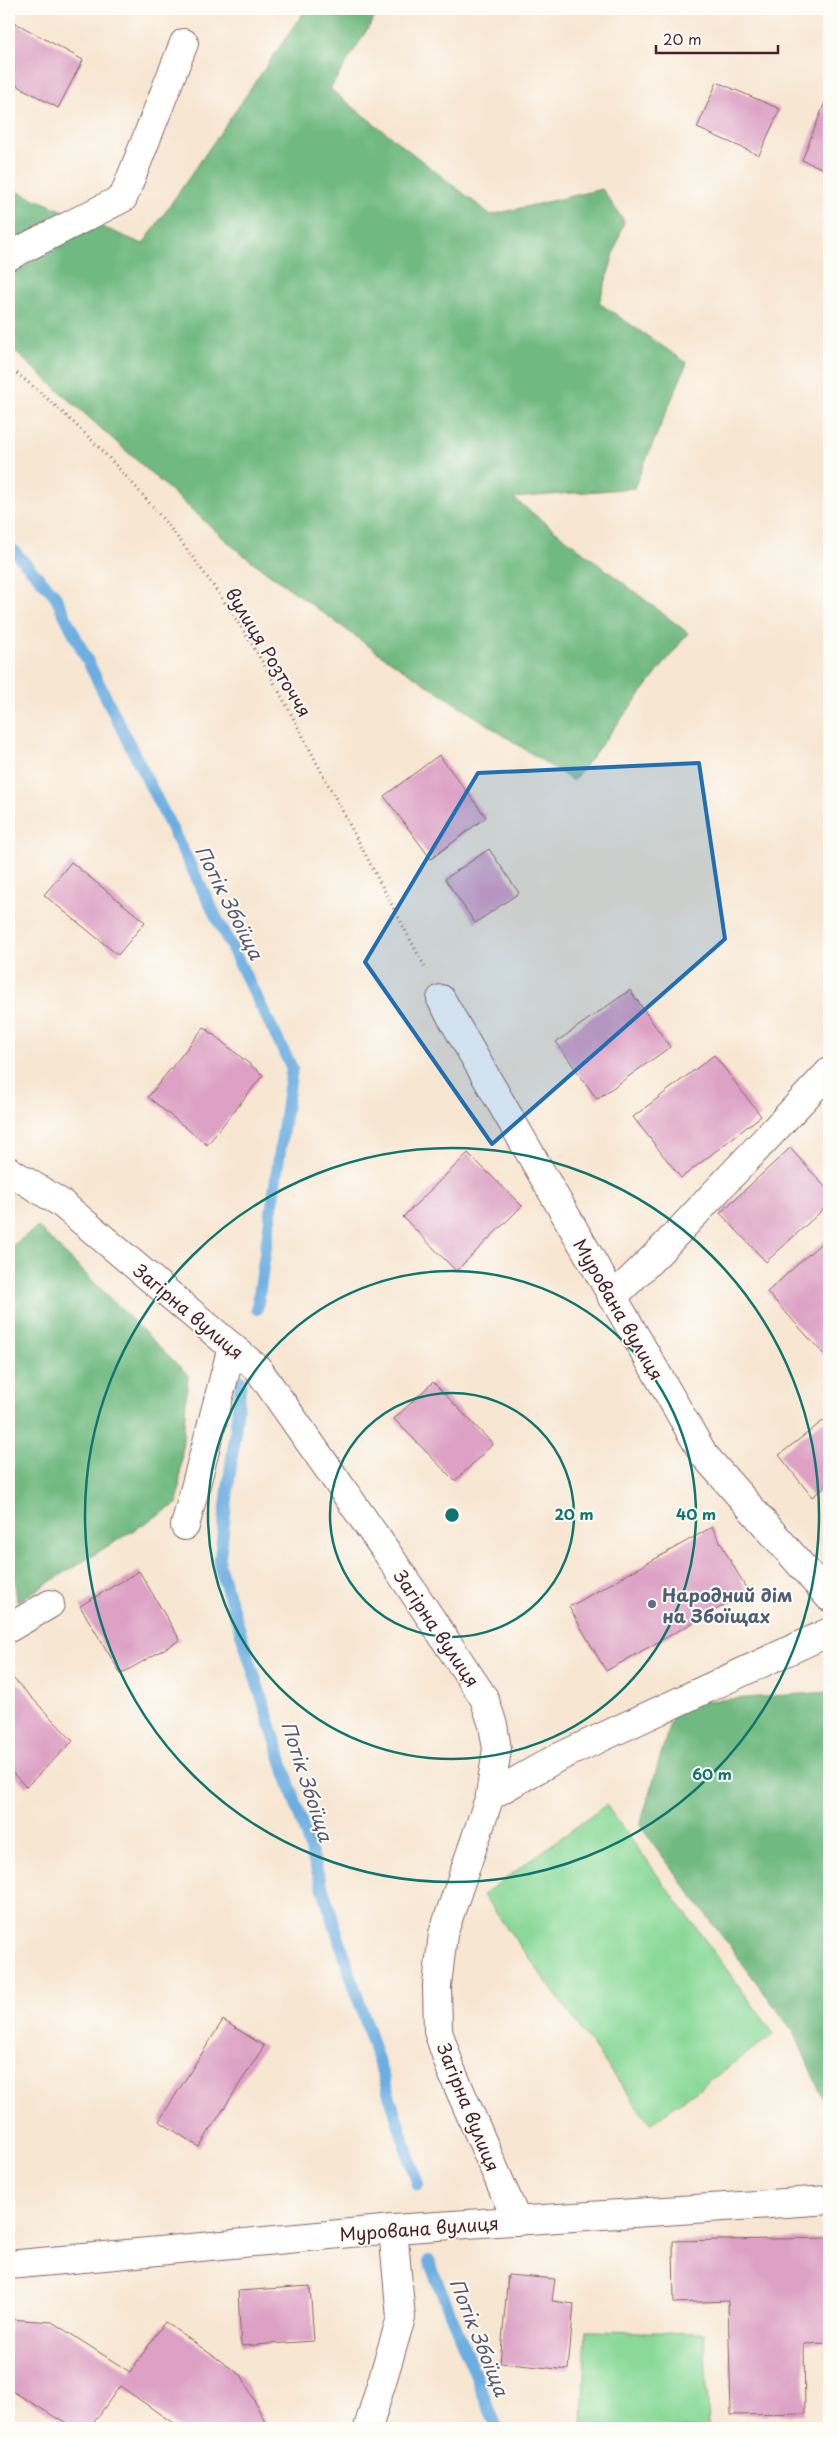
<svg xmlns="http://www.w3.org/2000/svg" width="838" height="2437" font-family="'Playpen Sans',sans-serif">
  <rect width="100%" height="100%" fill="#fdfcf7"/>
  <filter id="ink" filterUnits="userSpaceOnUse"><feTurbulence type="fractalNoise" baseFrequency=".02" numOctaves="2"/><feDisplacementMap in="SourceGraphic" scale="10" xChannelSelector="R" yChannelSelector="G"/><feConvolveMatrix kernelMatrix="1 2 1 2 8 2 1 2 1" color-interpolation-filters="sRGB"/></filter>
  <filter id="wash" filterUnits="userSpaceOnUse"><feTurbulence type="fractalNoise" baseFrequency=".0096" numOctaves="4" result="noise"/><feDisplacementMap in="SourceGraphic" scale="20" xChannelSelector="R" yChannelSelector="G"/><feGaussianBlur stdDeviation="1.12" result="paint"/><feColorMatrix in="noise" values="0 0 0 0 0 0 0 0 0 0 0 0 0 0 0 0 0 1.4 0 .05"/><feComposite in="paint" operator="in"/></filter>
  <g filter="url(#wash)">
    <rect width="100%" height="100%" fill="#f7e6d1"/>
    <g fill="#8ad998" stroke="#6a7c62">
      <polygon points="606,1805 774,2034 650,2124 483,1895"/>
      <polygon points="586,2331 704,2333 709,2428 582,2428"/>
    </g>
    <g fill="#6fb980" stroke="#5c6c56">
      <polygon points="306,9 380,9 330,89 491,215 602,189 624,221 599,303 687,363 634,488 513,498 688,633 573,781 377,652 238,551 9,346 9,188 143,244"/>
      <polygon points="38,1227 188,1375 178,1503 17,1602 9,1522 9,1248"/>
      <polygon points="829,1692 829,2113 795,2034 640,1826 676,1703"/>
    </g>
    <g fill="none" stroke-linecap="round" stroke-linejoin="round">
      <g stroke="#6caee1" stroke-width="12">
        <polyline points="9,546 54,594 292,1068 257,1309"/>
        <polyline points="241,1381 219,1565 418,2185"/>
        <polyline points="429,2261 497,2428"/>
      </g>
    </g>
    <g id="blocks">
      <g fill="#dda1c5">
        <polygon points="12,21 83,60 58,108 9,81 9,27"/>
        <polygon points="717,82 780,109 759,155 697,128"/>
        <polygon points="829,92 829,171 802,160"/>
        <polygon points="439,755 486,817 431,859 384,796"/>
        <polygon points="489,849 519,893 475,923 445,879"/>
        <polygon points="71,862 145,922 118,955 44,895"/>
        <polygon points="630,990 670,1047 597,1099 556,1042"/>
        <polygon points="204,1027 263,1075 207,1145 148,1097"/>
        <polygon points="714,1055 761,1116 681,1178 633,1117"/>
        <polygon points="790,1148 829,1191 829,1204 766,1262 720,1213"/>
        <polygon points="468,1153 522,1206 456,1271 403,1217"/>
        <polygon points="829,1236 829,1360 767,1292"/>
        <polygon points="433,1382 493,1444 455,1481 394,1419"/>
        <polygon points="828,1417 829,1484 812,1497 779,1455"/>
        <polygon points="712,1527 748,1592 606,1671 569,1607"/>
        <polygon points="139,1571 180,1640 121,1674 80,1606"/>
        <polygon points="9,1674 73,1741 26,1787 9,1769"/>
        <polygon points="223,2020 264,2046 199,2147 159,2121"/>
        <polygon points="829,2238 829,2343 804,2344 805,2414 731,2415 728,2301 674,2303 673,2241"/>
        <polygon points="508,2275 555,2279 552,2301 574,2304 568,2370 500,2363"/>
        <polygon points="310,2286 314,2341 241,2346 238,2291"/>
        <polygon points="9,2319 52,2322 130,2372 165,2322 242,2376 268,2428 180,2428 120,2386 90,2428 73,2428 9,2389"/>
      </g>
    </g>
  </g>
  <g filter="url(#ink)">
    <use href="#blocks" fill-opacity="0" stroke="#876565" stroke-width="1"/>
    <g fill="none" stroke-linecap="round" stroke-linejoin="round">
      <g stroke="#876565" stroke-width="30">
        <g id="minor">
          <polyline points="9,256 123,198 184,43"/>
          <polyline points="441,999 704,1455 829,1597"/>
          <polyline points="9,1171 61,1203 258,1369 386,1551 484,1698 493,1725 497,1749 490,1796 443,1934 437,1985 438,2031 451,2070 517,2221"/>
          <polyline points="612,1298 660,1251 829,1072"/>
          <polyline points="185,1526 232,1347"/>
          <polyline points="9,1628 50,1604"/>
          <polyline points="490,1796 557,1758 829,1632"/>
          <polyline points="9,2265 393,2229 829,2200"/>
          <polyline points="368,2428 401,2318 393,2229"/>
        </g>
      </g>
      <path stroke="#876565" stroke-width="3" stroke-dasharray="1 4" stroke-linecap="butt" d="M 9,367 C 99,437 177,528 239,624 C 270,672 296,723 322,773 C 357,838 391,904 426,969"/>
      <use href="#minor" stroke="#fff" stroke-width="28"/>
    </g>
  </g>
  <path fill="#1f6fb2" fill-opacity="0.2" stroke="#1f6fb2" stroke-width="4" stroke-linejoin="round" d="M 699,763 L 725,939 L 492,1144 L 365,962 L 478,773 Z"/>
  <g fill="none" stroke="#0f766e" stroke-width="2.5">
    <circle cx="452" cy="1515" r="122"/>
    <circle cx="452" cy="1515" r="244"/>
    <circle cx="452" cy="1515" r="367"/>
  </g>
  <circle fill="#5c6f8a" stroke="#fdfcf7" stroke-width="2" cx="652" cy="1604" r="5"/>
  <g text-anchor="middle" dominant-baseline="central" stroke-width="4" stroke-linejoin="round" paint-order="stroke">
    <g font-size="18" fill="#4a1f2b" stroke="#fdfcf7">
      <text transform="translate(269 652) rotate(59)">вулиця Розточчя</text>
      <text transform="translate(619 1309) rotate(60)">Мурована вулиця</text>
      <text transform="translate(189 1311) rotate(40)">Загірна вулиця</text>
      <text transform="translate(437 1628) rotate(56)">Загірна вулиця</text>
      <text transform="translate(469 2107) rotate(68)">Загірна вулиця</text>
      <text transform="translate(419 2228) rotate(-4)">Мурована вулиця</text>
    </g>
    <g font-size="18" font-weight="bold" fill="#4e5e75" stroke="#fdfcf7" text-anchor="start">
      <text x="662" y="1594">Народний дім<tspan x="662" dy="21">на Збоїщах</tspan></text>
    </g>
    <g font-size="19" font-style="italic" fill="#585874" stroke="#fdfcf7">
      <text transform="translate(230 902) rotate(63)">Потік Збоїща</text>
      <text transform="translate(308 1781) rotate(72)">Потік Збоїща</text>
      <text transform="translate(480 2337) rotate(68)">Потік Збоїща</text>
    </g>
  </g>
  <circle cx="452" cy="1515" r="8" fill="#0f766e" stroke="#fdfcf7" stroke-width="2.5"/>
  <g font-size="15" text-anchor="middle" font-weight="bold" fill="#0f766e" stroke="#fdfcf7" stroke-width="4" stroke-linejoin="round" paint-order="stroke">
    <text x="574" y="1520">20 m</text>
    <text x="696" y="1520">40 m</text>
    <text x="712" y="1780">60 m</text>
  </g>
  <rect width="838" height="2437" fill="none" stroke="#fdfcf7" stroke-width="30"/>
  <path d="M656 45v8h122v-8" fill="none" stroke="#4a1f2b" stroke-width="2.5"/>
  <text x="663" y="45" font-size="15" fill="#4a1f2b" stroke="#fdfcf7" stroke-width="4" paint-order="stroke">20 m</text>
</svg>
